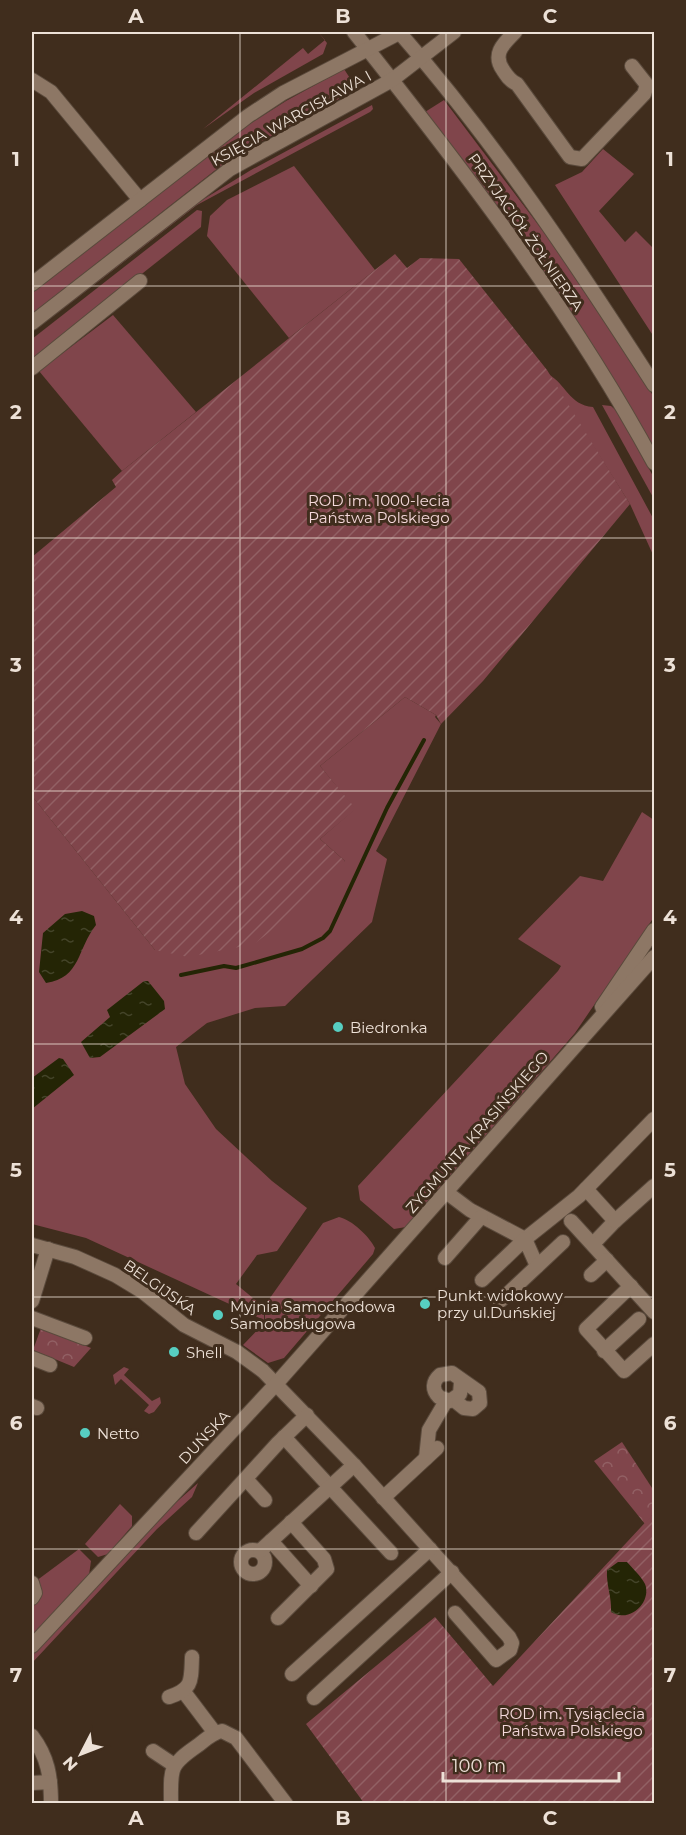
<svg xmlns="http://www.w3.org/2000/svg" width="686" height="1835" font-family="Montserrat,sans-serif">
  <defs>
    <pattern id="park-crowns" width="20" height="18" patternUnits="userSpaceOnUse" patternTransform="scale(1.5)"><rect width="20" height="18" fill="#80454b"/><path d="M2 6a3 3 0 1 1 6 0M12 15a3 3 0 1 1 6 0" fill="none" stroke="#926064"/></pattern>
    <pattern id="garden-furrows" width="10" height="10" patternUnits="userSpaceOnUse" patternTransform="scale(1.5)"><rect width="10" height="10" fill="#80454b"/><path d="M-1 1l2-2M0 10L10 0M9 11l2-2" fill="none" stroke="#926064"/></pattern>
    <pattern id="water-ripples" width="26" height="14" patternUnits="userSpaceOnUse" patternTransform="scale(1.5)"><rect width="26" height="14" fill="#242505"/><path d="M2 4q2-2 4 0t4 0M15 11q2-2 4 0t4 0" fill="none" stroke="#444429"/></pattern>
  </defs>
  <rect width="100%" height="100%" fill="#402d1d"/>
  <g fill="#80454b">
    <polygon points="318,32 327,43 323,54 254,93 203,129 303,48 308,54 325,40"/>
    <polygon points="344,69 357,89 260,142 218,168 32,314 32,293 245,127 286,101"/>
    <polygon points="444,100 555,247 654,397 654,452 425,112"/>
    <polygon points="372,105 373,109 370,112 197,205 32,333 199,202 251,170"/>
    <polygon points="603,149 634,174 599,211 625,242 636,231 654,249 654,337 555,185 582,172"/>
    <polygon points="294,166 375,270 289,338 207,236 210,216 227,200"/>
    <polygon points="197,210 202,211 201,227 32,361 32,339"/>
    <polygon points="113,315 196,412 122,471 39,371"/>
    <path d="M 548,374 C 566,384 569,405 593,407 L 654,520 L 654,557 L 630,504 Z"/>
    <polygon points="602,405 611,406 619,413 654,478 654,499"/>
    <polygon points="405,697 436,715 435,717 441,724 376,851 387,859 372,922 285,1006 255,1008 207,1023 176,1047 185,1084 216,1129 272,1181 307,1208 277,1251 257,1255 236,1284 264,1307 264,1320 86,1238 32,1224 32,796 155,950 345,861 320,839 355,809 320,766"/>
    <polygon points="642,812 654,820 654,917 575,1033 406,1227 394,1229 360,1200 358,1186 558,971 561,966 518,939 580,876 603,881"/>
    <path d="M 339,1217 C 352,1220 369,1236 375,1248 L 373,1254 L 284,1358 L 268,1363 L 243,1345 L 265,1322 L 265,1305 L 323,1223 Z"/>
    <polygon points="124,1367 129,1369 124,1375 152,1401 160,1397 161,1403 154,1412 149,1414 144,1411 149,1405 121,1379 115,1385 113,1375"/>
    <polygon points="198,1483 192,1497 157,1529 32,1663 32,1654 164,1513"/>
    <polygon points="120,1504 132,1516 132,1526 108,1554 98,1557 85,1544"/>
    <polygon points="79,1549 91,1561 89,1575 32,1636 32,1602 36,1581"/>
  </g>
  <g fill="url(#park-crowns)">
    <polygon points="41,1328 91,1348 74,1367 33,1350"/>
    <polygon points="622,1442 654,1491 654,1513 645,1524 594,1461"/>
  </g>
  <g fill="url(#garden-furrows)">
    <polygon points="395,254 407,268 420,258 459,259 547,370 630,504 483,681 441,724 436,715 405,697 320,766 356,809 320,839 345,861 310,901 254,944 188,957 155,950 32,796 32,557 116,487 112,480 122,471"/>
    <polygon points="654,1513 654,1803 364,1803 306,1724 435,1617 493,1686"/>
  </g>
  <g fill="url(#water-ripples)">
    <path d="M 82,911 L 94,916 L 96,925 C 77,949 81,978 46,983 L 39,972 L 43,933 L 65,914 Z"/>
    <polygon points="144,981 148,981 164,1001 165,1009 100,1057 90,1058 81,1042 110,1017 107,1010"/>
    <polygon points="59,1058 63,1059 74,1075 32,1109 32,1078"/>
    <path d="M 618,1562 L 627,1562 C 632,1568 641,1576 645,1584 C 652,1601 631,1624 611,1612 C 612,1597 606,1585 607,1570 Z"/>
  </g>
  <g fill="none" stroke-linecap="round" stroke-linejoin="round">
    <polyline stroke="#242505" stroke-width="4" points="181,975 224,966 236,968 302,949 323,938 330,931 387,808 424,740"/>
    <g stroke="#5a4a3c" stroke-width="16">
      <g id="minor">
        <path d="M 354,32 C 463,169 570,308 654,463"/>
        <path d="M 399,32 C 495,142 575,262 654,385"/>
        <path d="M 515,32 C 503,44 492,54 503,70 C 507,76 510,81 517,84 L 570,157 L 582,159 L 644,94 L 647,85 L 632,66"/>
        <polyline points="32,80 51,92 140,200"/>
        <polyline points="32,284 248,116 283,93 401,32"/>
        <polyline points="32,323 230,169 392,80 454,32"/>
        <polyline points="32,368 140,281"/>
        <polyline points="602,1007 654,930"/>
        <polyline points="586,1189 615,1221 593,1244"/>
        <polyline points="446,1192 470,1210 525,1239 579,1196 654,1119"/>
        <polyline points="571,1221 654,1312"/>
        <polyline points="615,1221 654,1186"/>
        <polyline points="32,1245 75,1257 115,1275 143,1292 184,1325 237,1352 263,1371 354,1465 509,1637 512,1643 510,1650 496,1660 455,1613"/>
        <polyline points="445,1258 481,1217"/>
        <polyline points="591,1275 607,1260"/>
        <polyline points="482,1280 525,1239 537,1266"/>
        <polyline points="631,1286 586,1329 624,1371 654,1344"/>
        <polyline points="32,1301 48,1249"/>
        <polyline points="500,1301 563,1242"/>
        <polyline points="32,1318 85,1338"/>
        <polyline points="604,1351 639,1319"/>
        <polyline points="32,1358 50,1365"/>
        <path d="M 454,1400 L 464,1408 L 473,1409 L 480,1403 L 479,1392 L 452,1373 L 440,1375 C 432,1382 432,1390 439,1397 L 450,1401 L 460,1394 L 461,1382"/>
        <polyline points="32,1406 37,1408"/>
        <polyline points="284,1437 391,1553"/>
        <polyline points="426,1458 429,1430 446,1401"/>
        <polyline points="246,1479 265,1500"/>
        <polyline points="383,1498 437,1448"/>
        <polyline points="196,1533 278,1443 307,1415"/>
        <polyline points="271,1541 311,1586"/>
        <circle cx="253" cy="1562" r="12"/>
        <polyline points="260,1551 354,1465"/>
        <polyline points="32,1598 35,1593 32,1583"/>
        <polyline points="278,1618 327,1569 324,1559 291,1522"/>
        <polyline points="32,1646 276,1384 654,957"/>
        <polyline points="292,1674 430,1549"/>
        <polyline points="184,1692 215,1733"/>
        <path d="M 169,1697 C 193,1689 191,1681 192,1657"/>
        <polyline points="314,1698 452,1572"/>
        <path d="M 32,1736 C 48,1757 51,1777 51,1804"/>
        <polyline points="153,1751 174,1765"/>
        <polyline points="32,1783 50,1782"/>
        <path d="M 171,1804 C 171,1769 168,1766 197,1746 C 205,1740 212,1733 222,1731 L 236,1738 L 286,1804"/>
      </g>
    </g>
    <use href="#minor" stroke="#8d7765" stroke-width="14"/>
  </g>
  <path fill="none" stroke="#ede1d7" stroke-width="1.5" stroke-opacity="0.55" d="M 240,32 L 240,1804M 446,32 L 446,1804M 32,286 L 654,286M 32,538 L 654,538M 32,791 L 654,791M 32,1044 L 654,1044M 32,1297 L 654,1297M 32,1549 L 654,1549"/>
  <g fill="#57cec1" stroke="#402d1d" stroke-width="2">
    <circle cx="338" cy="1027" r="6"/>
    <circle cx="425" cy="1304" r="6"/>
    <circle cx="218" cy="1315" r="6"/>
    <circle cx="174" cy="1352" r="6"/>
    <circle cx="85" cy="1433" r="6"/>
  </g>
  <g text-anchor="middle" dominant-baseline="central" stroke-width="6" stroke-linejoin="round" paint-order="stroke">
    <g font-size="15" fill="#ede1d7" stroke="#402d1d">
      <text transform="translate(291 118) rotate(-29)">KSIĘCIA WARCISŁAWA I</text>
      <text transform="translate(526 232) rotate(55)">PRZYJACIÓŁ ŻOŁNIERZA</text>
      <text transform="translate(477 1132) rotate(-49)">ZYGMUNTA KRASIŃSKIEGO</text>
      <text transform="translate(160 1287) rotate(35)">BELGIJSKA</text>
      <text transform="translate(204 1437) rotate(-47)">DUŃSKA</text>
    </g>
    <g font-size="15" fill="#f5d9db" stroke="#402d1d">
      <text x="379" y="500">ROD im. 1000-lecia<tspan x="379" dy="17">Państwa Polskiego</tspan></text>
      <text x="572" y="1713">ROD im. Tysiąclecia<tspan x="572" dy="17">Państwa Polskiego</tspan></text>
    </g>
    <g font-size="15" fill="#ede1d7" stroke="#402d1d" text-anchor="start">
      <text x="350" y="1027">Biedronka</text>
      <text x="437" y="1295">Punkt widokowy<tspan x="437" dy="17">przy ul.Duńskiej</tspan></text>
      <text x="230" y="1306">Myjnia Samochodowa<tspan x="230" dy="17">Samoobsługowa</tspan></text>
      <text x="186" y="1352">Shell</text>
      <text x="97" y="1433">Netto</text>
    </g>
  </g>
  <rect width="686" height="1835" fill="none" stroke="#402d1d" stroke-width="66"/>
  <g transform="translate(81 1754) rotate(228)" stroke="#402d1d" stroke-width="4.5" paint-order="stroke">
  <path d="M0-4.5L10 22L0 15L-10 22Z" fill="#ede1d7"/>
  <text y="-9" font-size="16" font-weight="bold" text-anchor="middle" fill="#ede1d7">N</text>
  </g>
  <path d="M443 1772v9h176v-9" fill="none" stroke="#ede1d7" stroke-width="3"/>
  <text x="452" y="1772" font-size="18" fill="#ede1d7" stroke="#402d1d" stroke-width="4.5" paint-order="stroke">100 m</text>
  <rect x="33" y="33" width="620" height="1769" fill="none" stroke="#ede1d7" stroke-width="2"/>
  <g font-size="20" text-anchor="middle" font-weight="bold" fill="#ede1d7">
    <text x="136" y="23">A</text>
    <text x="343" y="23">B</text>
    <text x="550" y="23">C</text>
    <text x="16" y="166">1</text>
    <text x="670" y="166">1</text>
    <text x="16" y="419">2</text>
    <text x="670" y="419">2</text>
    <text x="16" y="672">3</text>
    <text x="670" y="672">3</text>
    <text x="16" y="924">4</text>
    <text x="670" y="924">4</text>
    <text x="16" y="1177">5</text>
    <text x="670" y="1177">5</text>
    <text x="16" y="1430">6</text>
    <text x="670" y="1430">6</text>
    <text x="16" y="1682">7</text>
    <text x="670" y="1682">7</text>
    <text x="136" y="1825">A</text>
    <text x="343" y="1825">B</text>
    <text x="550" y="1825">C</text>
  </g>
</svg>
